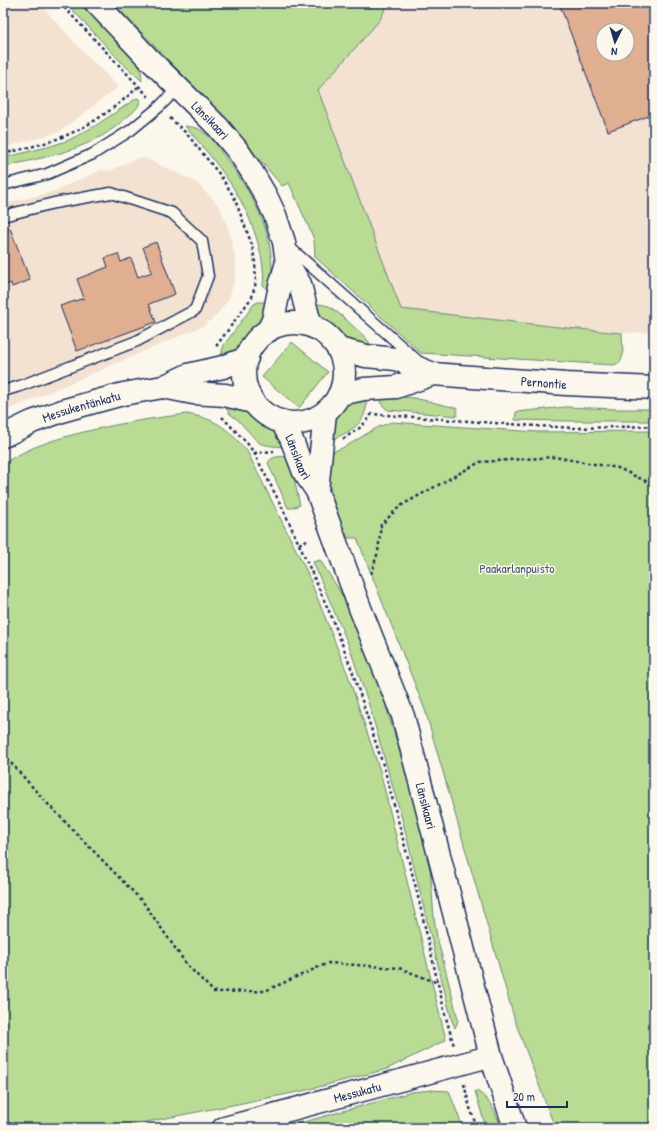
<svg xmlns="http://www.w3.org/2000/svg" width="657" height="1131" font-family="'Patrick Hand',sans-serif">
  <rect width="100%" height="100%" fill="#fbf7ec"/>
  <filter id="ink" filterUnits="userSpaceOnUse"><feTurbulence type="fractalNoise" baseFrequency=".025" numOctaves="2"/><feDisplacementMap in="SourceGraphic" scale="8" xChannelSelector="R" yChannelSelector="G"/><feConvolveMatrix kernelMatrix="1 2 1 2 8 2 1 2 1" color-interpolation-filters="sRGB"/></filter>
  <g filter="url(#ink)">
    <g fill="#f3e1d1" fill-rule="evenodd">
      <polygon points="3,3 39,3 75,43 118,87 59,132 3,148"/>
      <path d="M 388,3 L 654,3 L 654,332 L 622,333 L 567,328 L 401,309 L 318,90 L 380,20 ZM 603,30 L 627,30 L 627,54 L 603,54 Z"/>
      <polygon points="137,158 145,158 192,180 198,184 219,206 228,228 233,248 236,263 236,271 233,286 228,300 216,316 203,326 3,412 3,204 52,192 101,170 110,171"/>
    </g>
    <g fill="#b9db94" stroke="#6a8579">
      <polygon points="66,3 80,3 139,66 141,70 142,81 123,64"/>
      <polygon points="113,3 388,3 380,20 318,90 401,309 567,328 622,333 623,355 620,363 613,365 421,353 315,257 314,239 289,183 282,186 223,117"/>
      <path d="M 137,98 L 140,99 C 140,108 133,112 126,118 C 115,128 102,137 88,143 C 62,155 31,160 3,167 L 3,158 L 51,146 L 69,140 L 95,126 Z"/>
      <path d="M 185,126 C 191,127 197,127 202,131 C 210,136 217,145 222,153 C 239,175 258,204 266,230 C 272,250 273,270 271,290 L 267,290 L 263,285 C 265,270 261,254 257,240 C 243,193 216,162 185,126 Z"/>
      <path d="M 258,302 L 268,302 C 261,321 252,343 233,354 C 230,356 225,357 222,358 L 222,351 L 224,345 L 254,304 Z"/>
      <polygon points="314,303 329,306 342,316 365,337 369,342 370,349 348,343 343,339 320,316"/>
      <polygon points="292,342 328,372 299,408 262,377"/>
      <path d="M 385,395 L 414,398 L 457,408 L 457,416 L 388,410 C 383,407 379,402 379,396 Z"/>
      <path d="M 367,398 C 367,425 351,431 329,441 C 332,428 337,411 349,403 C 355,400 362,399 367,398 Z"/>
      <polygon points="226,407 241,407 276,433 284,447 272,446 261,444 256,440 238,420 230,414 227,410"/>
      <polygon points="566,407 617,409 654,409 654,421 564,421 515,420 516,412"/>
      <path d="M 187,414 C 217,419 227,428 247,451 L 307,572 L 348,675 L 380,771 L 446,1040 L 387,1069 L 303,1091 L 116,1128 L 3,1128 L 3,464 C 28,447 58,438 88,431 C 121,423 154,418 187,414 Z"/>
      <path d="M 391,422 L 537,432 L 654,431 L 654,1128 L 555,1128 L 515,1021 L 425,710 L 357,538 L 348,538 C 341,522 333,505 330,487 C 328,476 328,464 328,453 C 347,448 357,439 373,430 C 379,426 385,425 391,422 Z"/>
      <path d="M 289,456 L 300,505 L 292,508 L 288,508 L 268,463 C 272,455 281,457 289,456 Z"/>
      <polygon points="320,560 338,588 353,616 364,646 385,703 420,819 429,853 434,918 437,937 457,1015 458,1021 455,1028 452,1021 427,921 403,822 369,705 349,646 313,562"/>
      <polygon points="430,1090 449,1091 463,1128 282,1128 412,1092"/>
      <path d="M 475,1091 L 477,1091 C 491,1100 496,1113 501,1128 L 486,1128 Z"/>
    </g>
    <g fill="#e0af92" stroke="#1b2f5e" fill-rule="evenodd">
      <path d="M 559,3 L 654,3 L 654,114 L 608,131 ZM 603,30 L 627,30 L 627,54 L 603,54 Z"/>
      <polygon points="10,228 30,280 12,287 11,283 3,286 3,230"/>
      <polygon points="156,242 175,294 149,304 156,322 77,351 60,306 84,298 77,279 108,267 105,258 118,254 121,262 131,258 138,277 152,272 143,247"/>
    </g>
    <g fill="none" stroke-linecap="round" stroke-linejoin="round">
      <g stroke="#1b2f5e" stroke-width="13">
        <g id="lane">
          <polyline points="3,185 47,174 93,154 131,130 159,107 178,88"/>
          <polyline points="3,216 54,203 111,193 172,213 202,241 208,276 195,310 137,341 20,386 3,391"/>
          <polyline points="288,246 418,361"/>
        </g>
      </g>
      <g stroke="#1b2f5e" stroke-width="24">
        <g id="street">
          <path id="s1" d="M 223,1128 L 491,1056"/>
        </g>
      </g>
      <g stroke="#1b2f5e" stroke-width="25">
        <g id="secondary">
          <path id="s2" d="M 96,3 L 147,57 L 218,127 L 238,151 L 252,172 L 266,196 L 275,215 L 284,242 L 287,262 L 300,284 L 308,316 L 313,327"/>
          <circle cx="294" cy="373" r="50"/>
          <polyline points="268,331 273,320 280,286 287,262"/>
          <path id="s3" d="M 338,349 L 366,356 L 396,359 L 433,374 L 566,384 L 654,388"/>
          <polyline points="163,387 193,393 225,395 253,402"/>
          <polyline points="340,394 364,389 396,387 433,374"/>
          <path id="s4" d="M 281,421 L 291,438 L 304,472 L 317,491 L 360,608 L 403,716 L 491,1056 L 515,1128"/>
          <path id="s5" d="M 3,436 L 32,422 L 65,410 L 123,394 L 163,387 L 188,375 L 223,367 L 247,358"/>
          <polyline points="317,491 325,413"/>
        </g>
      </g>
      <g stroke="#1b2f5e" stroke-width="2.5" stroke-dasharray="3 3" stroke-linecap="butt">
        <polyline points="60,3 149,97"/>
        <polyline points="170,118 187,134 220,175 234,197 252,245 255,262 256,282 252,297 217,345 216,348"/>
        <path d="M 3,154 C 19,150 35,146 51,141 C 83,131 115,109 139,86"/>
        <polyline points="222,417 247,443 254,453 283,509 307,562 333,620 353,673 385,771 416,888 445,1014 454,1046"/>
        <polyline points="343,439 361,427 372,414 536,426 577,428 654,426"/>
        <polyline points="254,453 274,451"/>
        <polyline points="299,544 307,540"/>
        <polyline points="371,574 378,552 381,525 400,506 480,462 554,457 618,468 654,485"/>
        <polyline points="3,754 44,800 143,902 187,965 214,992 265,991 328,963 399,968 438,983"/>
        <polyline points="464,1084 470,1108 477,1128"/>
      </g>
      <use href="#lane" stroke="#fbf7ec" stroke-width="10"/>
      <use href="#street" stroke="#fbf7ec" stroke-width="21"/>
      <use href="#secondary" stroke="#fbf7ec" stroke-width="22"/>
    </g>
  </g>
  <g text-anchor="middle" dominant-baseline="central" stroke-width="3" stroke-linejoin="round" paint-order="stroke">
    <g font-size="13" fill="#1b2f5e" stroke="#fbf7ec">
      <text stroke="none"><textPath href="#s2" startOffset="164">Länsikaari</textPath></text>
      <text stroke="none"><textPath href="#s3" startOffset="210">Pernontie</textPath></text>
      <text stroke="none"><textPath href="#s5" startOffset="84">Messukentänkatu</textPath></text>
      <text stroke="none"><textPath href="#s4" startOffset="40">Länsikaari</textPath></text>
      <text stroke="none"><textPath href="#s4" startOffset="413">Länsikaari</textPath></text>
      <text stroke="none"><textPath href="#s1" startOffset="139">Messukatu</textPath></text>
    </g>
    <g font-size="13" fill="#425a6c" stroke="#fbf7ec">
      <text x="517" y="568">Paakarlanpuisto</text>
    </g>
  </g>
  <rect width="657" height="1131" fill="none" stroke="#fbf7ec" stroke-width="16"/>
  <rect x="8" y="8" width="641" height="1115" fill="none" stroke="#1b2f5e" stroke-width="1.5" filter="url(#ink)"/>
  <g transform="translate(615 42) rotate(185)"><circle r="19" fill="#fbf7ec" stroke="#a1a7b3"/>
  <path d="M0-3L7 15L0 10L-7 15Z" fill="#1b2f5e"/>
  <text y="-6" font-size="11" font-weight="bold" text-anchor="middle" fill="#1b2f5e">N</text>
  </g>
  <path d="M507 1101v6h60v-6" fill="none" stroke="#1b2f5e" stroke-width="2"/>
  <text x="513" y="1101" font-size="12" fill="#1b2f5e" stroke="#fbf7ec" stroke-width="3" paint-order="stroke">20 m</text>
</svg>
